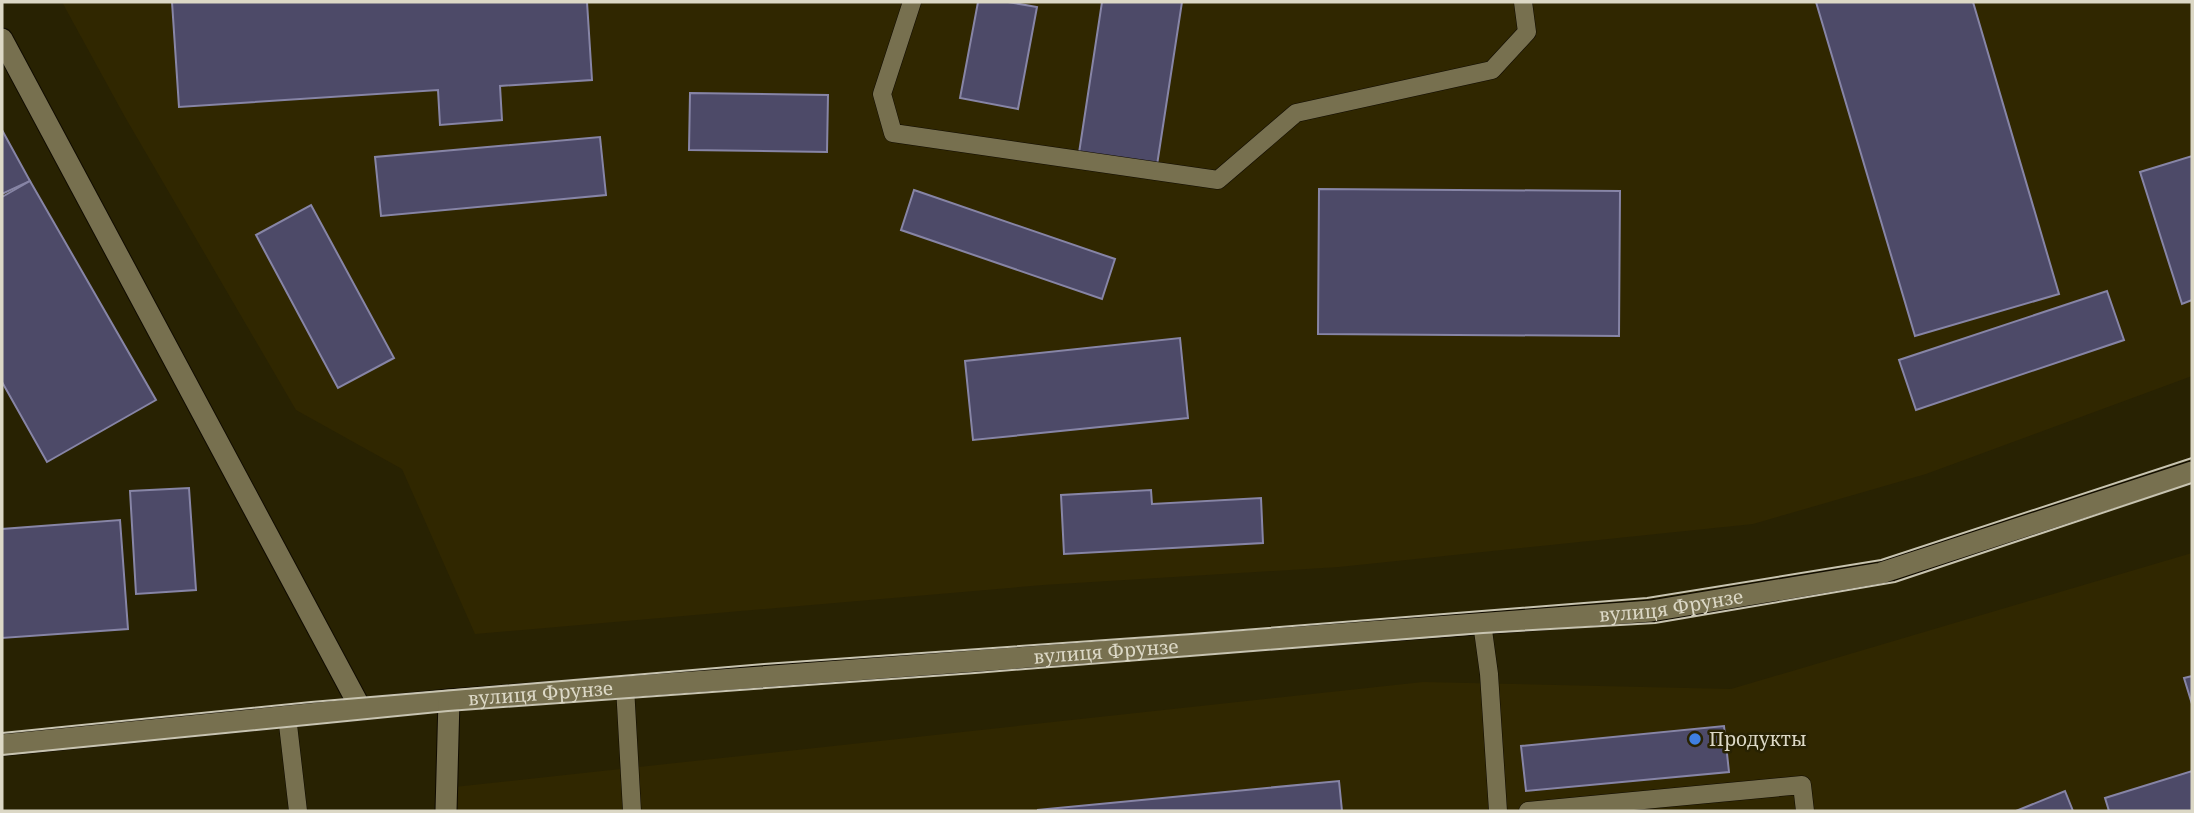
<svg xmlns="http://www.w3.org/2000/svg" width="2194" height="813" font-family="'Noto Serif',serif">
  <rect width="100%" height="100%" fill="#282202"/>
  <g fill="#302700">
    <polygon points="62,2 2192,2 2192,376 1926,474 1753,524 1339,567 1043,585 475,634 402,469 296,410 125,117"/>
    <polygon points="2192,553 2192,811 453,811 454,787 1423,682 1731,689"/>
  </g>
  <g fill="#4d4a68" stroke="#8785a6" stroke-width="2">
    <polygon points="172,2 587,2 592,80 500,86 502,120 440,125 438,90 179,107"/>
    <polygon points="978,2 1008,2 1037,7 1018,109 960,98"/>
    <polygon points="1102,2 1182,2 1157,165 1079,153"/>
    <polygon points="1816,2 1973,2 2059,294 1915,336"/>
    <polygon points="690,93 828,95 827,152 689,150"/>
    <polygon points="2,130 30,181 2,194"/>
    <polygon points="600,137 606,195 381,216 375,157"/>
    <polygon points="2192,156 2192,300 2182,304 2140,172"/>
    <polygon points="30,181 156,400 47,462 2,382 2,197"/>
    <polygon points="1319,189 1620,191 1619,336 1318,334"/>
    <polygon points="914,190 1115,259 1102,299 901,230"/>
    <polygon points="311,205 394,358 338,388 256,235"/>
    <polygon points="2107,291 2124,340 1916,410 1899,360"/>
    <polygon points="1180,338 1188,418 973,440 965,361"/>
    <polygon points="189,488 196,590 136,594 130,491"/>
    <polygon points="1151,490 1152,504 1261,498 1263,543 1064,554 1061,495"/>
    <polygon points="120,520 128,629 2,638 2,529"/>
    <polygon points="2192,676 2192,704 2184,678"/>
    <polygon points="1724,726 1729,772 1526,791 1521,746"/>
    <polygon points="2192,771 2192,811 2109,811 2105,798"/>
    <polygon points="1339,781 1342,811 1037,810"/>
    <polygon points="2065,791 2073,811 2016,811"/>
  </g>
  <g fill="none" stroke-linecap="round" stroke-linejoin="round">
    <g stroke="#100b00" stroke-width="19">
      <g id="lane">
        <polyline points="912,2 882,94 893,133 1218,180 1296,113 1492,70 1527,32 1523,2"/>
        <polyline points="1482,623 1489,674 1498,811"/>
        <polyline points="625,687 632,811"/>
        <polyline points="287,716 298,811"/>
        <polyline points="1528,811 1802,785 1805,811"/>
      </g>
    </g>
    <g stroke="#100b00" stroke-width="23">
      <g id="street">
        <polyline points="2,39 361,709"/>
        <path id="s1" d="M 2,745 L 449,700 L 1651,611 L 1881,573 L 2192,472"/>
        <polyline points="446,811 449,700"/>
      </g>
    </g>
    <use href="#lane" stroke="#77704f" stroke-width="18"/>
    <use href="#street" stroke="#77704f" stroke-width="21"/>
    <g stroke="#c8c4b1" stroke-width="2">
      <polyline points="2,733 311,702 764,664 1192,634 1647,598 1881,560 2192,458"/>
      <polyline points="2,755 448,711 975,673 1483,633 1655,623 1895,582 2192,483"/>
    </g>
  </g>
  <circle fill="#3f7fe0" stroke="#282202" stroke-width="2.5" cx="1695" cy="739" r="7"/>
  <g text-anchor="middle" dominant-baseline="central" stroke-width="5" stroke-linejoin="round" paint-order="stroke">
    <g font-size="19" fill="#dcd8c6" stroke="#282202">
      <text stroke="none"><textPath href="#s1" startOffset="1675">вулиця Фрунзе</textPath></text>
      <text stroke="none"><textPath href="#s1" startOffset="1108">вулиця Фрунзе</textPath></text>
      <text stroke="none"><textPath href="#s1" startOffset="541">вулиця Фрунзе</textPath></text>
    </g>
    <g font-size="19" fill="#dcd8c6" stroke="#282202" text-anchor="start">
      <text x="1709" y="739">Продукты</text>
    </g>
  </g>
  <rect width="2194" height="813" fill="none" stroke="#dcd8c6" stroke-width="7"/>
</svg>
